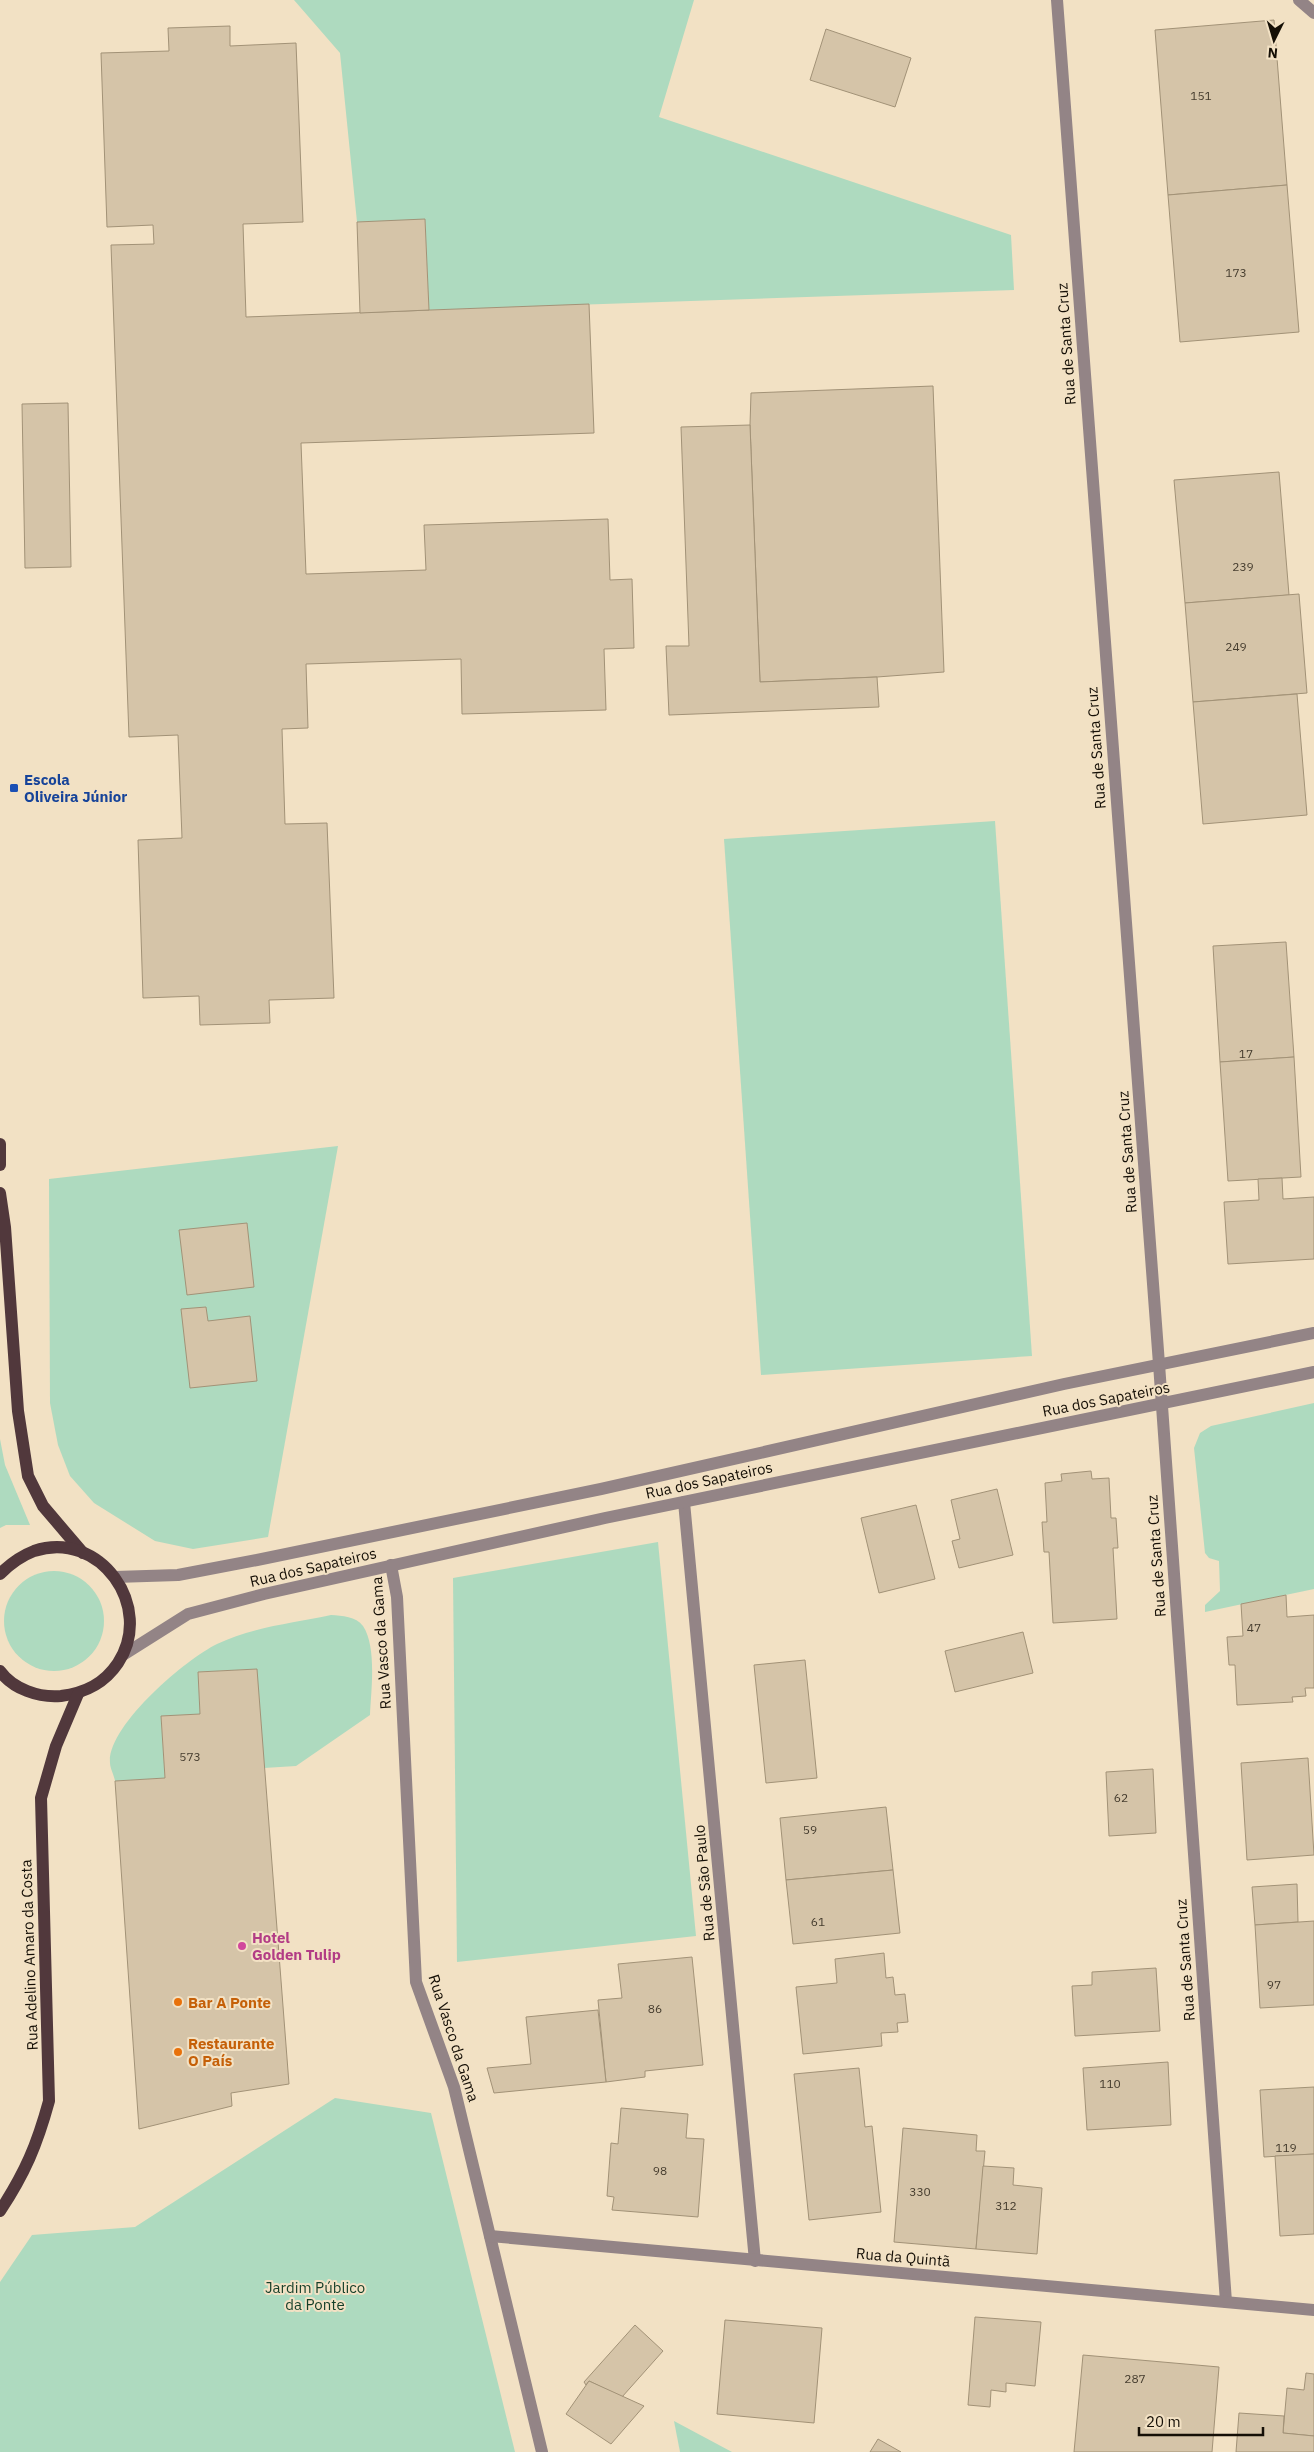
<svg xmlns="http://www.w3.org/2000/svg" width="1314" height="2452" font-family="'IBM Plex Sans',sans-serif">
  <rect width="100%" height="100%" fill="#f2e1c4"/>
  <g fill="#aedabf">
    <polygon points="294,0 694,0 659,117 1011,235 1014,290 429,310 425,220 357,222 340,53"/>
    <polygon points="995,821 1032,1356 761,1375 724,839"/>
    <polygon points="338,1146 268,1537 193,1549 155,1541 94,1503 70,1476 58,1445 50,1403 49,1179"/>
    <polygon points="1314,1403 1314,1589 1205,1612 1205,1605 1220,1591 1219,1561 1209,1558 1205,1553 1194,1448 1200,1433 1211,1426"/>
    <polygon points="0,1439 5,1465 30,1525 6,1525 0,1528"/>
    <polygon points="658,1542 696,1936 457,1962 453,1578"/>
    <circle cx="54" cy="1621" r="50"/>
    <path d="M 331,1615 C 342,1616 356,1616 363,1626 C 377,1647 371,1691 370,1715 L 296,1766 L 264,1768 L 256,1669 L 198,1672 L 200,1714 L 161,1717 L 165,1778 L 115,1781 C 114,1775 110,1768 110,1763 C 107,1726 186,1659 217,1644 C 252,1627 294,1623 331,1615 Z"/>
    <polygon points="335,2098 431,2113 515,2452 0,2452 0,2282 32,2235 135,2227"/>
    <polygon points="674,2421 732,2452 680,2452"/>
  </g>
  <g fill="#d5c4a8" stroke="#a29277">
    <polygon points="1274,20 1287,185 1168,195 1155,30"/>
    <polygon points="230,26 230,46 296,43 303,222 243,224 246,317 589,304 594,433 301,443 306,574 426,570 424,525 608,519 610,580 632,579 634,648 604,649 606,710 462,714 461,659 306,664 308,728 282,729 285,824 327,823 334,998 269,1000 270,1023 200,1025 199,996 143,998 138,840 182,838 178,735 129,737 111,245 154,244 153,225 107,227 101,53 169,51 168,28"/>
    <polygon points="826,29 911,58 895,107 810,80"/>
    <polygon points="1287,185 1299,332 1180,342 1168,195"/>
    <polygon points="425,219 429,310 360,313 357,222"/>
    <polygon points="933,386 944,672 877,677 760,682 750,425 751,393"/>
    <polygon points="68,403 71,567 25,568 22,404"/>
    <polygon points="750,425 760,682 877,677 879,707 669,715 666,646 689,646 681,427"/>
    <polygon points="1279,472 1289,595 1185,603 1174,480"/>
    <polygon points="1299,594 1307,693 1193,702 1185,603"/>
    <polygon points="1297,694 1307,815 1203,824 1193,702"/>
    <polygon points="1286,942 1294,1057 1220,1062 1213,946"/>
    <polygon points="1294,1057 1301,1177 1228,1181 1220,1062"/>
    <polygon points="1282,1178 1283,1199 1314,1197 1314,1259 1228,1264 1224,1202 1259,1200 1258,1179"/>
    <polygon points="247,1223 254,1287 187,1295 179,1230"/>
    <polygon points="206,1307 208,1321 250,1316 257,1381 190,1388 181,1309"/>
    <polygon points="1091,1471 1092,1479 1109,1478 1111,1518 1116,1518 1118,1548 1113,1548 1117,1619 1053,1623 1049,1552 1044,1552 1042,1522 1047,1522 1045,1483 1062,1481 1061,1474"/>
    <polygon points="997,1489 1013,1555 959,1568 952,1541 960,1539 951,1500"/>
    <polygon points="916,1505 935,1579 879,1593 861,1518"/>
    <polygon points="1286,1595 1287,1617 1314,1615 1314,1688 1305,1688 1306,1696 1292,1697 1293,1702 1237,1705 1235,1665 1229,1665 1227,1637 1243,1636 1241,1604"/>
    <polygon points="1023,1632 1033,1673 955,1692 945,1651"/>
    <polygon points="805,1660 817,1778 766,1783 754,1665"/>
    <polygon points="257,1669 289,2084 231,2093 232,2106 139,2129 115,1781 165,1778 161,1716 200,1714 198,1672"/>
    <polygon points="1308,1758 1314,1855 1247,1860 1241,1763"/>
    <polygon points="1153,1769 1156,1833 1109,1836 1106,1772"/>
    <polygon points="886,1807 893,1870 786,1880 780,1818"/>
    <polygon points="893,1870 900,1933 793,1944 786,1880"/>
    <polygon points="1297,1884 1298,1922 1255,1925 1252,1887"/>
    <polygon points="1314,1921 1314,2005 1260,2008 1255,1925"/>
    <polygon points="884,1953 886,1978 893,1977 895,1995 905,1994 908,2022 897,2023 898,2032 881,2033 882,2046 803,2054 796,1987 837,1983 835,1959"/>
    <polygon points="692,1957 703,2065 645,2071 645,2077 606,2082 598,2000 622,1998 618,1964"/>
    <polygon points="1156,1968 1160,2031 1075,2036 1072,1986 1092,1985 1092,1972"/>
    <polygon points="598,2010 606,2082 494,2093 487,2068 531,2064 526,2017"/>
    <polygon points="1168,2062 1171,2125 1087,2130 1083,2068"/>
    <polygon points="859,2068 865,2127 872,2126 881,2212 809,2220 794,2074"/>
    <polygon points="1314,2087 1314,2154 1264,2157 1260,2090"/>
    <polygon points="621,2108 688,2114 686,2138 704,2139 698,2217 612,2210 614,2197 607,2196 611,2143 618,2144"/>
    <polygon points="903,2128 977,2135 976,2151 985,2151 976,2249 894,2242"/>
    <polygon points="1314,2154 1314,2234 1280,2236 1275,2156"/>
    <polygon points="983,2166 1014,2168 1013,2185 1042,2188 1037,2254 976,2249"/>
    <polygon points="975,2317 1041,2322 1035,2386 1006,2383 1006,2392 991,2390 990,2407 968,2405"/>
    <polygon points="725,2320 822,2328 814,2423 717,2414"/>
    <polygon points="635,2325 663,2351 622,2397 589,2381 586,2385 584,2382"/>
    <polygon points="1083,2355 1219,2367 1212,2452 1074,2452"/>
    <polygon points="1306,2373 1314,2374 1314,2436 1283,2433 1287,2388 1304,2390"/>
    <polygon points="589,2381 644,2406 611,2444 566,2414"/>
    <polygon points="1239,2413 1284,2416 1283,2433 1314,2436 1314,2452 1236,2452"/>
    <polygon points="878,2439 901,2452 870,2452"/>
  </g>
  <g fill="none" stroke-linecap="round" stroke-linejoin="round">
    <g stroke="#938486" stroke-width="12">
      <polyline points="1057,0 1159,1364 1226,2302"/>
      <polyline points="1299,0 1314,13"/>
      <polyline points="684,1502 755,2261"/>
      <polyline points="391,1565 397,1597 416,1982 454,2087 542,2452"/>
      <polyline points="115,1577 178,1575 257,1560 601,1489 1064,1384 1314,1333"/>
      <polyline points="123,1655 188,1614 264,1594 605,1518 1314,1372"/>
      <polyline points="490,2236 1314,2310"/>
    </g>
    <g stroke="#51383c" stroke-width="12">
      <polyline points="0,1144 0,1165"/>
      <polyline points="0,1193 5,1227 18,1411 28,1476 43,1506 83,1553"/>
      <path d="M 0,1574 C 10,1564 21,1556 34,1551 C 100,1529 155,1607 118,1663 C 104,1684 85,1693 61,1696 C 39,1698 13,1689 0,1671"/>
      <path d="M 0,2211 C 25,2173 37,2145 49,2101 L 41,1798 L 56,1746 L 78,1694"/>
    </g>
  </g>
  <rect fill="#1a4fb4" stroke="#f2e1c4" stroke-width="2" x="9" y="783" width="10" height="10" rx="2.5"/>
  <circle fill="#d1479c" stroke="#f2e1c4" stroke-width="2" cx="242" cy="1946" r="5"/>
  <g fill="#e8710a" stroke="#f2e1c4" stroke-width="2">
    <circle cx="178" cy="2002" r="5"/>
    <circle cx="178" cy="2052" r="5"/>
  </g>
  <g text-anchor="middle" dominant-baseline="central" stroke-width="4" stroke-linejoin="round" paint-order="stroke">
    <g font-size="12" fill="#453c2e">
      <text x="1201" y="95">151</text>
      <text x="1236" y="272">173</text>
      <text x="1243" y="566">239</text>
      <text x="1236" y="646">249</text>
      <text x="1246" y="1053">17</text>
      <text x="1254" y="1627">47</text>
      <text x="190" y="1756">573</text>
      <text x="1121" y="1797">62</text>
      <text x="810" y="1829">59</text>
      <text x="818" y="1921">61</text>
      <text x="1274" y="1984">97</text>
      <text x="655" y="2008">86</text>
      <text x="1110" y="2083">110</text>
      <text x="1286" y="2147">119</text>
      <text x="660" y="2170">98</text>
      <text x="920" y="2191">330</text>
      <text x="1006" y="2205">312</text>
      <text x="1135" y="2378">287</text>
    </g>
    <g font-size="15" fill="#150f06" stroke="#f2e1c4">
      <text transform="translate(1066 344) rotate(-94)">Rua de Santa Cruz</text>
      <text transform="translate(1096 748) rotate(-94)">Rua de Santa Cruz</text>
      <text transform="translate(1127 1152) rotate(-94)">Rua de Santa Cruz</text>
      <text transform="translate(1106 1399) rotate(-11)">Rua dos Sapateiros</text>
      <text transform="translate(709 1480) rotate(-12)">Rua dos Sapateiros</text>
      <text transform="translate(1156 1556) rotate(-94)">Rua de Santa Cruz</text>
      <text transform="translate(313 1567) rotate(-13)">Rua dos Sapateiros</text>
      <text transform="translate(381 1643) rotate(-94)">Rua Vasco da Gama</text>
      <text transform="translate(704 1883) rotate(-95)">Rua de São Paulo</text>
      <text transform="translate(29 1955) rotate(-92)">Rua Adelino Amaro da Costa</text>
      <text transform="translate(1185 1960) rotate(-94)">Rua de Santa Cruz</text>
      <text transform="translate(454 2038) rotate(72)">Rua Vasco da Gama</text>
      <text transform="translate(903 2257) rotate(5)">Rua da Quintã</text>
    </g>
    <g font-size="15" font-weight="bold" fill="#164399" stroke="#f2e1c4" text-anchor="start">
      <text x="24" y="779">Escola<tspan x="24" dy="17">Oliveira Júnior</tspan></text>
    </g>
    <g font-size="15" font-weight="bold" fill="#b23c85" stroke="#f2e1c4" text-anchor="start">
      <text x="252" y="1937">Hotel<tspan x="252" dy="17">Golden Tulip</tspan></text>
    </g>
    <g font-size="15" font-weight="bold" fill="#c56008" stroke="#f2e1c4" text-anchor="start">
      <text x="188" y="2002">Bar A Ponte</text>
      <text x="188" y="2043">Restaurante<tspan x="188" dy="17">O País</tspan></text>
    </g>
    <g font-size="15" fill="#143f29" stroke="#f2e1c4">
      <text x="315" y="2287">Jardim Público<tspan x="315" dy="17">da Ponte</tspan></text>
    </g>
  </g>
  <g transform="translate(1274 40) rotate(185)" stroke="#f2e1c4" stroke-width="4" paint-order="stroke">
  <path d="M0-4L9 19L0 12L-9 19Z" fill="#150f06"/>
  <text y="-8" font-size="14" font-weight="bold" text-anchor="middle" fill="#150f06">N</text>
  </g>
  <path d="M1139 2427v8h124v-8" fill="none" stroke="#150f06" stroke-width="2.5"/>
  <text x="1146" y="2427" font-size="15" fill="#150f06" stroke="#f2e1c4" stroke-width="4" paint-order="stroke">20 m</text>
</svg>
